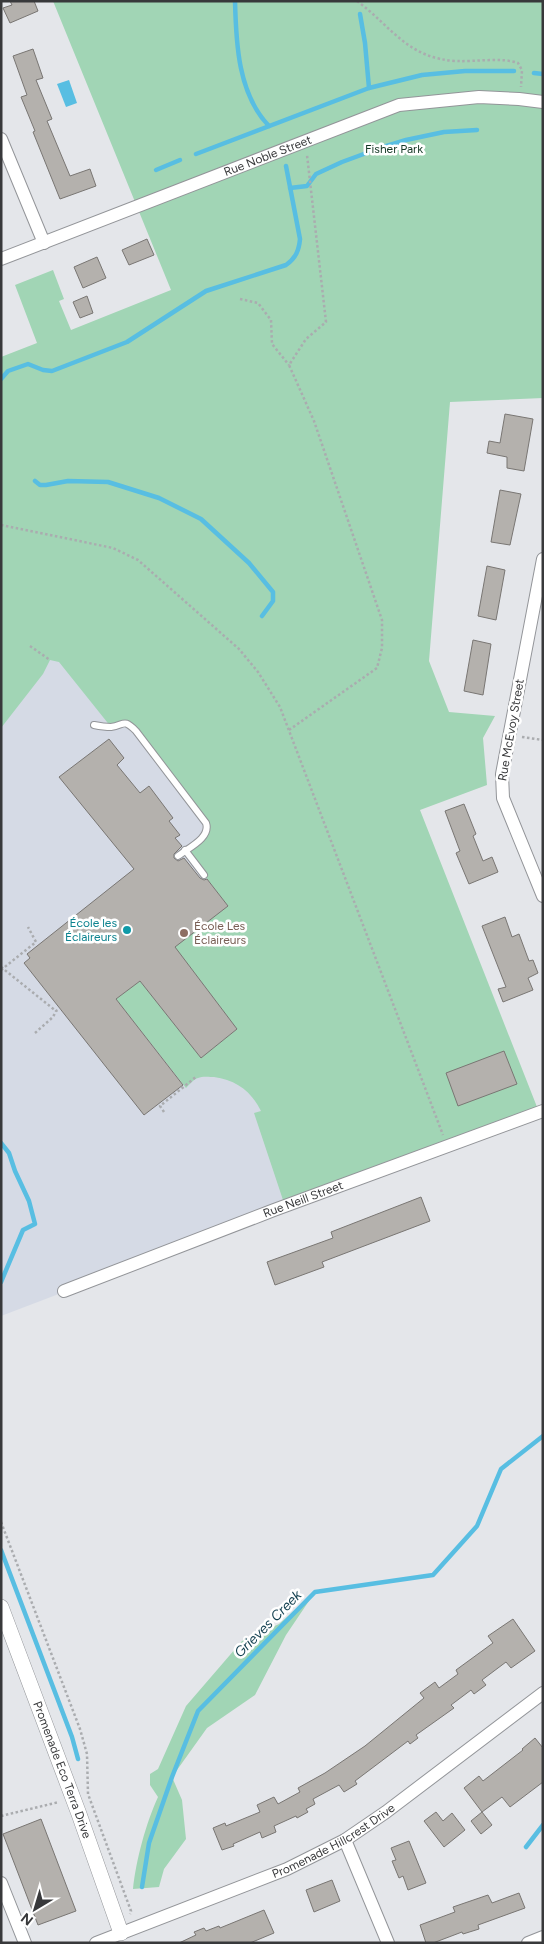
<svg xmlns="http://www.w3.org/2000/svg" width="544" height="1944" font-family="Figtree,sans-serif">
  <rect width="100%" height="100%" fill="#e4e6ea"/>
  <polygon fill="#d5dae5" points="1,525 447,1146 1,1316"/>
  <g fill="#a1d5b5">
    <path d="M 53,1 L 543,1 L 543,398 L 450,402 L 429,661 L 449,712 L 495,716 L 483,738 L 487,785 L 420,810 L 539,1112 L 285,1206 L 254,1113 L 261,1111 C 251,1091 236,1080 214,1077 C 210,1077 202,1076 198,1078 C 194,1079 189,1085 186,1088 L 116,999 L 140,981 L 201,1058 L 237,1029 L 181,955 L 170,950 L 228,906 L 185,850 L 202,838 L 207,827 L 129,724 L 111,727 L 59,662 L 50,660 L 43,674 L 1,728 L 1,357 L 37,343 L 15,285 L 53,270 L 64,299 L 59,301 L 71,330 L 171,290 Z"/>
    <path d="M 315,1592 L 286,1635 L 255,1695 L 207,1728 L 172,1777 L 182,1800 L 186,1839 L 164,1869 L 159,1887 L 133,1889 C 136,1860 146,1823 158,1797 L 150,1785 L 150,1774 L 158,1769 L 186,1706 L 242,1641 L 279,1624 Z"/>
  </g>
  <polygon fill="#58bee2" points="69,80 77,103 66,107 57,84"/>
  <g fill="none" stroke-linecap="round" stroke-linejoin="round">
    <g stroke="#58bee2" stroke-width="4.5">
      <path d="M 235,1 C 236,43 238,94 269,126"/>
      <polyline points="360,14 365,43 369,88"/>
      <polyline points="534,73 543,74"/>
      <polyline points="196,154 369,88 422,75 465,71 514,71"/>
      <polyline points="156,170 180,160"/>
      <polyline points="290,188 307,186 316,174 342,162 380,148 406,140 444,132 477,130"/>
      <path d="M 1,379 L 8,371 L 28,364 L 43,370 L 52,371 L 127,342 L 206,291 L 286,265 C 296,258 299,250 300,239 L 286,166"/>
      <polyline points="35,481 40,485 46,485 68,481 108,482 159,498 201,519 249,563 273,592 273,601 262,616"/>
      <polyline points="1,1143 9,1153 15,1171 29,1201 35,1224 23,1230 1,1282"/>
      <polyline points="1,1550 72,1737 78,1759"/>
      <polyline points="526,1847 543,1825"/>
      <polyline points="142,1887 149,1843 172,1777 198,1711 315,1592 433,1575 477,1526 501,1469 543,1436"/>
    </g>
  </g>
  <g fill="#b4b1ad" stroke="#797673">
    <polygon points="10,1 34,1 38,11 10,23 3,8 12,5"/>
    <polygon points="33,49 43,78 36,80 52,119 47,121 70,176 90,169 96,186 60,199 33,132 35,131 21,97 27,95 13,56"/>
    <polygon points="147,239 154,255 129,265 122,250"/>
    <polygon points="97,257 106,278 83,288 74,267"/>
    <polygon points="87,296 93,313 80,318 73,302"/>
    <polygon points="505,414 533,419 524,471 507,468 507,457 487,453 489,441 500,443"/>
    <polygon points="500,490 521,494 510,545 491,542"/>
    <polygon points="487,566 505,570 496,620 478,616"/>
    <polygon points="473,640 491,644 483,695 464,691"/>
    <polygon points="109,739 124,758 117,765 140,793 149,786 173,818 169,821 180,835 175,838 182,846 174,854 174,858 178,861 184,858 200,878 204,880 207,879 228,906 175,947 237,1029 201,1058 140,981 116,999 183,1085 144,1115 24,963 30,958 27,954 134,869 59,777"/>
    <polygon points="464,804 476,834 473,836 483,861 492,857 498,872 469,884 456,853 460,851 445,811"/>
    <polygon points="505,917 512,937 519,934 529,961 533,960 538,973 528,978 533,990 503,1002 498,989 506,987 482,926"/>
    <polygon points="504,1051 517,1084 458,1106 446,1073"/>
    <polygon points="421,1197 430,1221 322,1262 324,1267 275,1285 267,1262 333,1238 331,1232"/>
    <polygon points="513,1619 535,1651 511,1668 506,1662 482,1680 486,1685 474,1694 471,1690 451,1705 454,1708 416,1735 418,1738 410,1744 408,1741 355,1781 357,1784 344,1792 339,1785 313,1799 315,1804 306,1809 308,1812 297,1818 296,1816 274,1826 276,1832 262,1838 260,1832 233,1844 234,1846 222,1850 213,1828 225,1823 226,1826 260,1812 257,1805 274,1797 278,1804 300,1792 298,1788 325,1773 365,1746 424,1698 420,1693 435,1682 439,1688 458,1674 456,1670 493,1643 488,1636"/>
    <polygon points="535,1738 543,1748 543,1782 510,1807 502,1797 482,1812 464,1788 479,1776 483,1781 523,1750 522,1749"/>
    <polygon points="436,1812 443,1821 452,1813 465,1830 444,1847 424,1821"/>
    <polygon points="482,1812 492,1825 481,1834 471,1821"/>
    <polygon points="41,1819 76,1911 38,1925 3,1834"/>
    <polygon points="409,1841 426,1883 408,1890 403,1876 399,1878 392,1861 396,1860 391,1848"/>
    <polygon points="332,1880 340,1901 314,1912 306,1890"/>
    <polygon points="519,1893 525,1908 478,1925 479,1929 463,1934 462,1932 433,1943 426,1943 420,1925 455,1912 453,1907 488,1895 492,1903"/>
    <polygon points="264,1910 274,1933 250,1943 179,1943 196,1935 194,1932 204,1928 206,1931 219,1926 220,1928"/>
  </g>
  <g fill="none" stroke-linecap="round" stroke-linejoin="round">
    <g stroke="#939599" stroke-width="8">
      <g id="service">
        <path d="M 94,725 C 99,726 106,727 111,727 C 125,725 123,718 136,731 L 206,823 C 211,838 188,848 178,856"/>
        <polyline points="185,850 204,875"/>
      </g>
    </g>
    <g stroke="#939599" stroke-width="14">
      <g id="minor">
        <polyline points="1,139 44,243"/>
        <path id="s1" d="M 1,259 L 399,105 L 479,97 L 519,99 L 543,102"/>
        <polyline points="543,559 502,774 503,798 543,896"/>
        <path id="s2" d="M 64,1291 L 274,1210 L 543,1111"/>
        <polyline points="345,1840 388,1943"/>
        <polyline points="1,1883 25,1943"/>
        <path id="s3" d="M 96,1943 L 287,1869 L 345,1840 L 386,1812 L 543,1693"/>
        <polyline points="528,1943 543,1937"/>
      </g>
    </g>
    <g stroke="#939599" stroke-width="16">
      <g id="tertiary">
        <path id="s4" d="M 1,1607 L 79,1814 L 121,1933"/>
      </g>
    </g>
    <g stroke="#aaacaf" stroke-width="2.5" stroke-dasharray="2.5 2.5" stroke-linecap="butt">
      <path d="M 357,1 C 392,27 408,59 457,61 C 475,62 502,57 518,63 L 522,70 L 521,87"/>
      <polyline points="240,299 258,303 271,320 272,344 289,365"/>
      <polyline points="1,525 113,548 138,560 239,649 258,672 280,707 443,1135"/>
      <polyline points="30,646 50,660"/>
      <polyline points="289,730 377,668 382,648 382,620 314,421 289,365 306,339 326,322 307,155"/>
      <polyline points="522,737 543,740"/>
      <polyline points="1,967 56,1011"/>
      <polyline points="1,970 36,942 28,927"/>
      <polyline points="35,1033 53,1017 56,1011 60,1009"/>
      <polyline points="164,1112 160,1106 197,1076"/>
      <polyline points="1,1522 80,1729 87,1754 88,1794 131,1911 130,1914"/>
      <polyline points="1,1816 59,1802"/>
    </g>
    <use href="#service" stroke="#fff" stroke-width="6"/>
    <use href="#minor" stroke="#fff" stroke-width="12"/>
    <use href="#tertiary" stroke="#fff" stroke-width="15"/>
  </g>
  <circle fill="#0f9aa8" stroke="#fff" stroke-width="2" cx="127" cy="930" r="5"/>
  <circle fill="#8d6e63" stroke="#fff" stroke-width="2" cx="184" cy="933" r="5"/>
  <g text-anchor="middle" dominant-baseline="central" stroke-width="5" stroke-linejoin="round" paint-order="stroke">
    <g font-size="12" fill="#143825" stroke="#fff">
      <text x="394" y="149">Fisher Park</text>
    </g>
    <g font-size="12" fill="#38393b" stroke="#fff">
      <text stroke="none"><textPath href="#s1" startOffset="286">Rue Noble Street</textPath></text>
      <text transform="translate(511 730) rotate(-80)">Rue McEvoy Street</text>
      <text stroke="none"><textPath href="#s2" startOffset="256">Rue Neill Street</textPath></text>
      <text stroke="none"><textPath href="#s4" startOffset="174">Promenade Eco Terra Drive</textPath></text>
      <text stroke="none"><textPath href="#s3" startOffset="259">Promenade Hillcrest Drive</textPath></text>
    </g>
    <g font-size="12" fill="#0d838f" stroke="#fff" text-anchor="end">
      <text x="117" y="923">École les<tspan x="117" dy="14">Éclaireurs</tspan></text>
    </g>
    <g font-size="12" fill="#785e54" stroke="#fff" text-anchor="start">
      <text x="194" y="926">École Les<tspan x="194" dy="14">Éclaireurs</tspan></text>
    </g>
    <g font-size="14" font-style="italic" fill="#123f4f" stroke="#fff">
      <text transform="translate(268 1624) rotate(-45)">Grieves Creek</text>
    </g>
  </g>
  <rect width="544" height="1944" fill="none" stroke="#38393b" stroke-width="5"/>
  <g transform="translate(35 1909) rotate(218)" stroke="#ffffff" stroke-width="4" paint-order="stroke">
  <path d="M0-4L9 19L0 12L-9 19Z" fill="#38393b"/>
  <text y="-8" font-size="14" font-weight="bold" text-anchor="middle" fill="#38393b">N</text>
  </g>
</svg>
